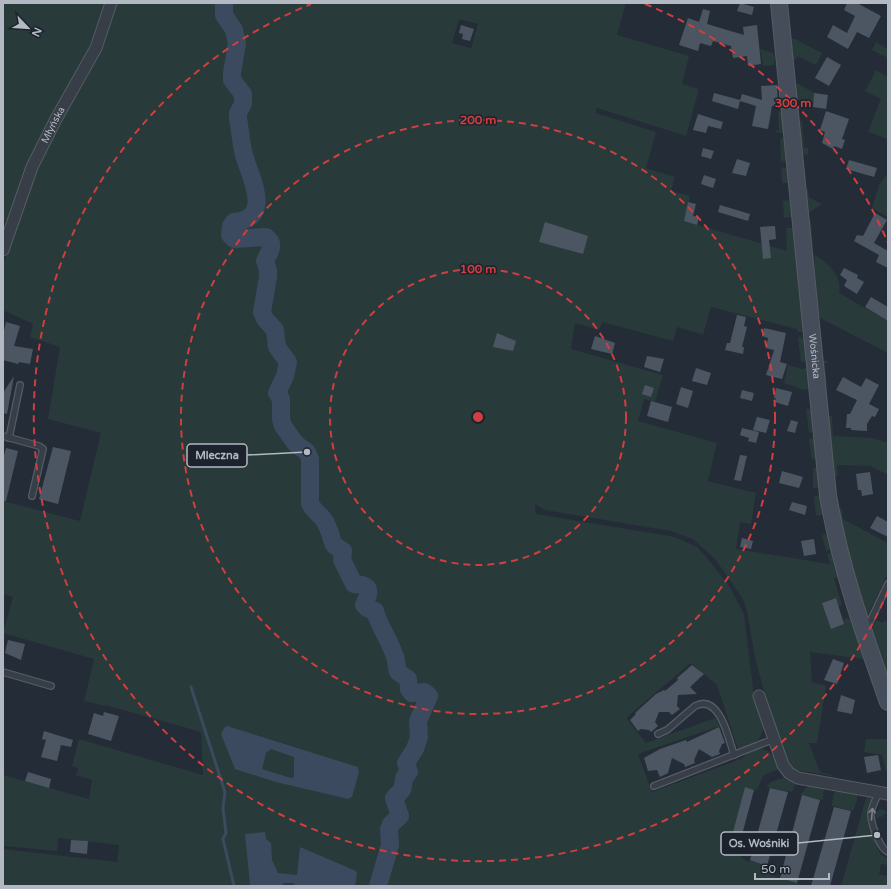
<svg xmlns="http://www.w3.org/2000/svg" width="891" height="889" font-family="'Varela Round',sans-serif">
  <rect width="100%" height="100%" fill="#242c37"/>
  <g fill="#293a3a" fill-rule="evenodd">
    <path d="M 3,3 L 626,3 L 617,35 L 689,56 L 682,84 L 699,89 L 686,136 L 597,108 L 596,113 L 656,132 L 646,168 L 675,177 L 671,191 L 690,196 L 684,221 L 787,251 L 786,228 L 793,228 L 804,332 L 798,332 L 797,329 L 711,307 L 703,335 L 677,327 L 673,341 L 602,322 L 599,330 L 575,323 L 571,349 L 663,375 L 655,402 L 644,399 L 638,421 L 717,443 L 708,481 L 756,493 L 751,524 L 740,522 L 736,549 L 830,564 L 827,554 L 831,553 L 837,577 L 834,578 L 842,605 L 838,606 L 835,598 L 823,603 L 831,628 L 844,624 L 843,620 L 847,618 L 851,620 L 868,669 L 867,669 L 863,659 L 810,652 L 812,682 L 826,686 L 817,743 L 809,743 L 820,772 L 839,777 L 791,769 L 770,713 L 755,658 L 747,611 L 743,599 L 715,559 L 693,539 L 671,531 L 545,510 L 535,504 L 536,514 L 675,537 L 697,547 L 708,559 L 730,587 L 744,614 L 754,696 L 764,726 L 761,736 L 755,742 L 738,749 L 717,685 L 691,663 L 627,717 L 627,719 L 646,743 L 715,718 L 720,726 L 638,754 L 652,792 L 741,759 C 760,743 770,746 780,768 L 763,776 L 757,790 L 745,788 L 729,848 L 748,862 L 750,860 L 767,866 L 770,875 L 797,883 L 803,886 L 3,886 L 3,849 L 117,862 L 119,845 L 58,838 L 57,851 L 3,846 L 3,775 L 89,799 L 92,780 L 76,775 L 78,768 L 72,766 L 79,739 L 203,775 L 201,732 L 106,705 L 105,706 L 84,701 L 94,659 L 3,633 L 13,597 L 3,594 L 3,501 L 80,521 L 101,433 L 48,419 L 60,347 L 30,337 L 33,324 L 3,310 L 3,265 L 19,218 L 9,221 L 3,220 ZM 459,19 L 478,24 L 471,48 L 452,43 Z"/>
    <polygon points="791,39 795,39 822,53 816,65 797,56 797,59 792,59"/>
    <polygon points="876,42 888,49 888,58 872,50"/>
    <polygon points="760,49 773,53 775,59 774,65 763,66"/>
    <polygon points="876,70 888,77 888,139 868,132 881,99 865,91"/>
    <polygon points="795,84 799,84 814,93 813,102 797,100"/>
    <polygon points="778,111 781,112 784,134 776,132 776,130 779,131"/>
    <polygon points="799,121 802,121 804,147 808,148 808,155 803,154"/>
    <polygon points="780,138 785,139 787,160 781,162"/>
    <polygon points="781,167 788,169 789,183 782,183"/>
    <polygon points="888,173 888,217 872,208 879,185"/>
    <polygon points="806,190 808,190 809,197 822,204 810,212 808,212"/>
    <polygon points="790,200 792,217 784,218 783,201"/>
    <polygon points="808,220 811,220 813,249 811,248"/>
    <path d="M 811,254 L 814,255 L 815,268 L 815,255 C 828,262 843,277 839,293 L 888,321 L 888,353 L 818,317 Z"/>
    <polygon points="798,337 804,338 807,361 801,362"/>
    <polygon points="822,360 828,361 828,363 825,363 827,385 825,385"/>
    <polygon points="788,365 802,369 807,368 809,389 804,390 784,383"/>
    <polygon points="806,409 811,409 813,432 809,433"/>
    <polygon points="827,416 832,416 833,436 872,438 888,443 888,475 871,466 837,465 838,476 834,476"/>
    <polygon points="814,438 816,459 812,460 809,439"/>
    <polygon points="817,467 819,488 813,488 813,468"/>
    <polygon points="820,495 823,515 816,516 814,496"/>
    <polygon points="842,508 843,519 888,543 888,573 867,617 845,543 839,509"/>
    <polygon points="827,534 830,550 826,551 822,535"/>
    <polygon points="876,620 883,623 885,621 888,622 888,679 871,631"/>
    <polygon points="866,739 888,739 888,771 886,771 882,755 864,752"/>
    <polygon points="783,778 794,783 795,787 792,792 766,787 771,782"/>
    <polygon points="810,783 824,788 823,800 800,795"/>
    <polygon points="837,789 857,794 857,801 853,811 832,806 833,795"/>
    <polygon points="869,796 873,796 867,810 867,822 880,854 888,859 888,865 881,864 879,874 888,876 888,886 841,886 866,798"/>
    <polygon points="880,809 888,812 883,815 885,819 882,816 876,819 876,812"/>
  </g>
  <g fill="#3b4a5e" fill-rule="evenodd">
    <path d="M 227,726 L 358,767 L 359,772 L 352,797 L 348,799 L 276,782 L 235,769 L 221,734 L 224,728 ZM 271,749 L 294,757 L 294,777 L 291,778 L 262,769 L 266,753 Z"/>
    <polygon points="265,832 266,839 271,843 272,860 278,873 297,875 300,847 356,871 357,874 355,886 296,886 293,883 284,883 282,886 250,886 245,834"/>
  </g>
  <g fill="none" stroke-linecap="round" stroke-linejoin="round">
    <polyline stroke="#3b4a5e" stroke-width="3" points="191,687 225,792 223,808 226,833 223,839 234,886"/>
    <path stroke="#3b4a5e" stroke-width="18" d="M 224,3 L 224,15 L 234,30 L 237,43 L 232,73 L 232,80 L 243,94 L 243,104 L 238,113 L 238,118 C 240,130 241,143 244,155 C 250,177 274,219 234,222 L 231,226 L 230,235 L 234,239 L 266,237 C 277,245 268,253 265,261 L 268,270 L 268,277 L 262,312 L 265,319 L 275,330 L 277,347 L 288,362 L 285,376 L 277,393 L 281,399 L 281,419 L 283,426 L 296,444 L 307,452 L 310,459 L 310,503 C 313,511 319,513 324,520 C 329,527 331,538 334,545 L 343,551 L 342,560 L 354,584 C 358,585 361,584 365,586 C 372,590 366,600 364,605 L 367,608 L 375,611 C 379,626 389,639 394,654 C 397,660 396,666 398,672 L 408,679 L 409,689 L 412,693 L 425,692 L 429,696 L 418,721 L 419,737 L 415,749 L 406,763 L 409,772 L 404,778 C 402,794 404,787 394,798 L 400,816 L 391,824 L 389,829 L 390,845 L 378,886"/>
  </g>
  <g fill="#4c5662">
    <polygon points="740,3 754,7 752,15 737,11"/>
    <polygon points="847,3 857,3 881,16 869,38 857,32 848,49 827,37 833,25 847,33 855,16 844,10"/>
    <polygon points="703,9 710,11 707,24 744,35 743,27 757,25 761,64 748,66 747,56 733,58 731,46 713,41 711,46 700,43 698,51 679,45 688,18 699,22"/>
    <polygon points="461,25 474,29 470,41 462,39 463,34 459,33"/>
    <polygon points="827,57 841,65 829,86 815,78"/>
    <polygon points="777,85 778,106 772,106 768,129 752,126 756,106 740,101 738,109 712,101 714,93 740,100 742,94 762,100 761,86"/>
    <polygon points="814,93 828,95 826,109 813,107"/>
    <polygon points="826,111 849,119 842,139 845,140 842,149 834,146 833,149 822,143 825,132 820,130"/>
    <polygon points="698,114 723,122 721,129 708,126 706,133 693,130"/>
    <polygon points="703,148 714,151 711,159 701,156"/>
    <polygon points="737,159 750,163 746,176 732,173"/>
    <polygon points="849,160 877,168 874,177 846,169"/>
    <polygon points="704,175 716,179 713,188 701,184"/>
    <polygon points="688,202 696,204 693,216 699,217 697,225 684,221"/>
    <polygon points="720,205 750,214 748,221 718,212"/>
    <polygon points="875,213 887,220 874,243 888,251 888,268 876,262 879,255 854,241 857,235 863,236"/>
    <polygon points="545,222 588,236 583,254 539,242"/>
    <polygon points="775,226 776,239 769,240 771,258 763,259 760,227"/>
    <polygon points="844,268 858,275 857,278 864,282 857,294 844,286 847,280 840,275"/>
    <polygon points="871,297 888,307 888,321 865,307"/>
    <polygon points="737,315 746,317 744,326 747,327 742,347 744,347 743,354 725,350 727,343 730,343"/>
    <polygon points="6,322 20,326 14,346 33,349 30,364 19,362 18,364 3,360 3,335"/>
    <polygon points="764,328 786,333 780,362 787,364 782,379 766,375 774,350 766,348 768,338 762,336"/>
    <polygon points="497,333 516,341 513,351 493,347"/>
    <polygon points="595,336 615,343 612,354 591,349"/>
    <polygon points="647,356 664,359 660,372 644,367"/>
    <polygon points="696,368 711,373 707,385 692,381"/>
    <polygon points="14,376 7,414 3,413 3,393"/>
    <polygon points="843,377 861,387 866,378 879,385 869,404 879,409 875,417 872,416 867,424 867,431 851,430 851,428 846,428 847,414 850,414 857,400 836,390"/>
    <polygon points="645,385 654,388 651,397 642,394"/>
    <polygon points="681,387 693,391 688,408 676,404"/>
    <polygon points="776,388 792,392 788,406 775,402 776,398 774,398"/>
    <polygon points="742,390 754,393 752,401 740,398"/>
    <polygon points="651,401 672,407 668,422 647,416"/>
    <polygon points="757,417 770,420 766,433 753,430"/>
    <polygon points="791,420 798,422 795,433 787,431"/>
    <polygon points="742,428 759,432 756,443 748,441 749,438 740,435"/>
    <polygon points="53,447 71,451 58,504 39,499"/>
    <polygon points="6,448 18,451 6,501 3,501 3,459"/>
    <polygon points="740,455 747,456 741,481 734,480"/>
    <polygon points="782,471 803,477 799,488 779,483"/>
    <polygon points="870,472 873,494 862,496 861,490 858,490 856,474"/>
    <polygon points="792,502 807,506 805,515 789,510"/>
    <polygon points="877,516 888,522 888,537 870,528"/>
    <polygon points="742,538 753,541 751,549 740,547"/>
    <polygon points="814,539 816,554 804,556 801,541"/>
    <polygon points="836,598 844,624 831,629 822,603"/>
    <polygon points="8,640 25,644 21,660 5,653"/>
    <polygon points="833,659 844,663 837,684 824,680"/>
    <polygon points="692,665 704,674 690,687 697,694 678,695 677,706 680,709 672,715 669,712 659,712 655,722 658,726 651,732 649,730 641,729 638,731 630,720 636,714 635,713 656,694 664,690 665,691 678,680 677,678"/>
    <polygon points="841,695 855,700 852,714 837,711"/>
    <polygon points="104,712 119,716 111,741 88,734 94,713 103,716"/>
    <polygon points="719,727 725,743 722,744 719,751 720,754 712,757 699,749 694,760 695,763 685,767 684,764 672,758 668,773 660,777 657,770 648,771 644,758 660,749 686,740 687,742"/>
    <polygon points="44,731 73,740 71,747 61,745 57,761 41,757 46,740 42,739"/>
    <polygon points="878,755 881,770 867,773 864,757"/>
    <polygon points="28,772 51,779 49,788 25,781"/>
    <polygon points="745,787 754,790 740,842 754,846 770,788 788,792 767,866 750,860 752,853 729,847"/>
    <polygon points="802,795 820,800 797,883 780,878"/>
    <polygon points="834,807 851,811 830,886 811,886"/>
    <polygon points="71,840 88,841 87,854 70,852"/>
  </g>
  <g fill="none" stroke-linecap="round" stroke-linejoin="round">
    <g stroke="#555c65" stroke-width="8">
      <g id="lane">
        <polyline points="3,436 39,446 43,449 32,496"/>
        <polyline points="9,438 20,385"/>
        <polyline points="866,630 888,584"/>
        <polyline points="3,672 51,686"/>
        <path d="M 658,734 L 667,730 L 695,706 C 720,693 729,740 734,755"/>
        <polyline points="654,786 774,739"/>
        <path d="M 879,792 C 876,799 872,806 871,813 C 870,822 880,849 888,852"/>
      </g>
    </g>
    <g stroke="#555c65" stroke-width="13">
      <g id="street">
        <path id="s1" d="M 3,250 L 32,167 L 56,119 L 96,48 L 111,3"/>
        <polyline points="759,696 783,765 789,773 798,778 888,794"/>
      </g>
    </g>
    <g stroke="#555c65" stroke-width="18">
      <g id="secondary">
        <path id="s2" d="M 779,3 L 828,495 C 840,567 864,634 888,702"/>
      </g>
    </g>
    <use href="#lane" stroke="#373e47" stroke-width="5.5"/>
    <use href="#street" stroke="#373e47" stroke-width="11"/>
    <use href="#secondary" stroke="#464d5a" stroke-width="16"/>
  </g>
  <defs><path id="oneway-shaft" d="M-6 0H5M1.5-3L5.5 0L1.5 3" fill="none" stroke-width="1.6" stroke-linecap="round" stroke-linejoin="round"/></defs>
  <use stroke="#7b828b" href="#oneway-shaft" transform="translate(872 814) rotate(-85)"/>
  <g fill="none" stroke="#d13e3f" stroke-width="2" stroke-dasharray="7 5">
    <circle cx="478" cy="417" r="148"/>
    <circle cx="478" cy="417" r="297"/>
    <path d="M888 591A445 445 0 1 1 311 4M645 4A445 445 0 0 1 888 243"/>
  </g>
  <g text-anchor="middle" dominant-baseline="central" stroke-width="3" stroke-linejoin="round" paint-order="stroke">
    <g font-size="10" fill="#b2b9c3" stroke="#1c232c">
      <text stroke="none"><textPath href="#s1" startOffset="135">Młyńska</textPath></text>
      <text stroke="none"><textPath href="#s2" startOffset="355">Wośnicka</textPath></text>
    </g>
  </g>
  <circle cx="478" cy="417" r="6" fill="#d13e3f" stroke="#1c232c" stroke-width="2"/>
  <g font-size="12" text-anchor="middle" font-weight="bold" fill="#d13e3f" stroke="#1c232c" stroke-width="3" stroke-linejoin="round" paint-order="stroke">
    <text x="793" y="107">300 m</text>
    <text x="478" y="124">200 m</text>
    <text x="478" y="273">100 m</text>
  </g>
  <path fill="none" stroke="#b2b9c3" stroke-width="1.5" d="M307 452L247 455M877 835L798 843"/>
  <g fill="#b2b9c3" stroke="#1c232c" stroke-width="1.5">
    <circle cx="307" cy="452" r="4"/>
    <circle cx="877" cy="835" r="4"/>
  </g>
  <g fill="#1c232c" stroke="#b2b9c3" stroke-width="1.5">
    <rect x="187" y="444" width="60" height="23" rx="4"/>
    <rect x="721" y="832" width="77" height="23" rx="4"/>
  </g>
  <g font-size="11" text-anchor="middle" font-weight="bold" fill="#b2b9c3">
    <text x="217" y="459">Mleczna</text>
    <text x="759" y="847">Os. Wośniki</text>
  </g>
  <rect width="891" height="889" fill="none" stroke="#b2b9c3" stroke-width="8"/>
  <g transform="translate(28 28) rotate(115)" stroke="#1c232c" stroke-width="3" paint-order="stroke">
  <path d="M0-3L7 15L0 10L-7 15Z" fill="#b2b9c3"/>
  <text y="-6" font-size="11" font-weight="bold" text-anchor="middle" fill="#b2b9c3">N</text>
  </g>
  <path d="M755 873v6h74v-6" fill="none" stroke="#b2b9c3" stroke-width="2"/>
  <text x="761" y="873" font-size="12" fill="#b2b9c3" stroke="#1c232c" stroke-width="3" paint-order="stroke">50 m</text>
</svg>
